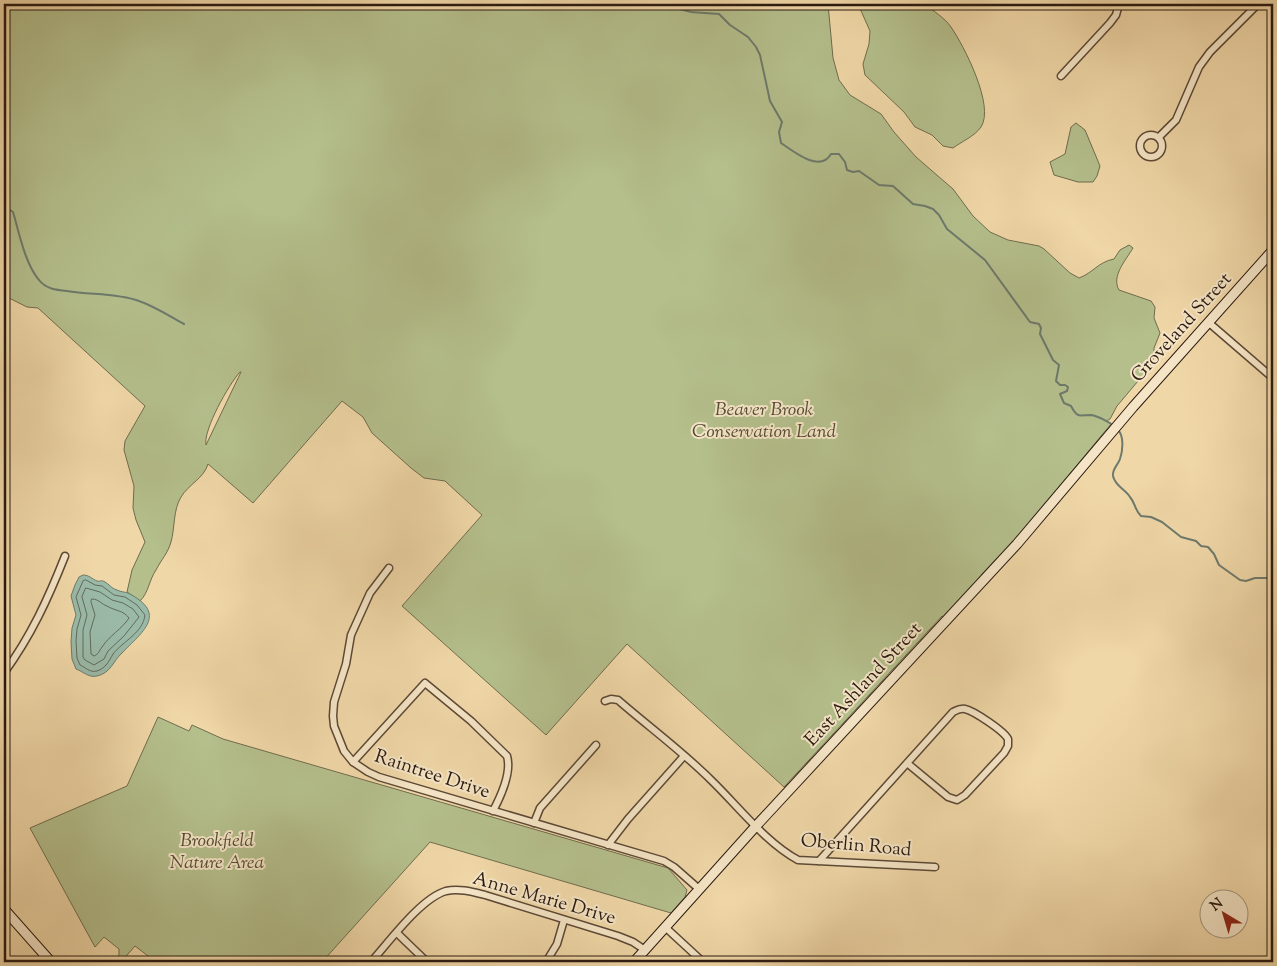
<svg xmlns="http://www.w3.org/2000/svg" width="1277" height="966" font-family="'Sorts Mill Goudy',serif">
  <rect width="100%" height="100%" fill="#f0d7a7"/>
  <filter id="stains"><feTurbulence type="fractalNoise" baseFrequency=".004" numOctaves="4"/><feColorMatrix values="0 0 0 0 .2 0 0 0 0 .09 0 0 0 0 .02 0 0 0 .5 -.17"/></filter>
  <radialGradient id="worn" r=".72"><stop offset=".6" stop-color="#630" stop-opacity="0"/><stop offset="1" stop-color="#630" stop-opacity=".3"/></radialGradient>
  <g fill="#b4bf8c" stroke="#6f6c4e" fill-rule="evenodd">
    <path d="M 4,4 L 828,4 L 833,58 L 839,80 L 850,95 L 881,114 L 894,132 L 916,157 L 953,189 L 973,216 L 990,232 L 1008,240 L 1039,246 L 1044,249 L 1070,273 L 1079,278 C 1093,273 1098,262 1114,259 L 1120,250 L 1129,245 L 1133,248 C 1126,260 1111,276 1119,290 L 1151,301 L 1155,307 L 1154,318 L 1160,333 L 1154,348 L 1154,357 L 1149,368 L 1117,406 L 1110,419 L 1106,421 L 1111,424 L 1015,540 L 981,575 L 985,578 L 947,619 L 942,616 L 784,787 L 627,644 L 546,735 L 402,606 L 482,515 L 445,481 L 424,478 L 411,468 L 372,433 L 363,417 L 342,401 L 253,503 L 208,464 C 204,478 189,484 181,497 C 173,510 175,528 171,542 C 168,553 161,560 156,570 C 149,580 149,592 140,601 L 127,592 L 132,570 L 145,542 L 136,520 L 133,508 L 134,486 L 124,450 L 125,441 L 145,406 L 38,308 L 27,307 L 7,297 L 4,300 ZM 240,372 L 241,372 L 206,445 C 203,430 229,384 240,372 Z"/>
    <path d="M 858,4 L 925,4 C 933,11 945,18 951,27 C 964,46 995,106 981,127 C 975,136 961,142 953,148 L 943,146 L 932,135 L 915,127 L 904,112 L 865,75 L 863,64 L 869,44 L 870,31 Z"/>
    <polygon points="1076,123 1085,130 1100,166 1097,176 1093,182 1078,182 1054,175 1050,162 1065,154 1071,127"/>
    <polygon points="158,717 189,731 192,725 223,739 668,868 687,890 685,897 671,913 430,842 322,962 156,962 135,946 121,962 112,962 119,955 119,949 104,937 95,947 30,828 127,786"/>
  </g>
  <path fill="#9abaa8" stroke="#6d7a6c" d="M 83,575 C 89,575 92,579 97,581 C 103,582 99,579 105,582 C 109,584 112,589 117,590 C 121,592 125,592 128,593 C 169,614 142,632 122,653 C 113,661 111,673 97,676 C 89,678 84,672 76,669 L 72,659 L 71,642 L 72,628 L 76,615 L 71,596 L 75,585 L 79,577 Z"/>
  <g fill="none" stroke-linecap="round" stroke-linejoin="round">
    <g stroke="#626a5c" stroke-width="1">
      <path d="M 86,580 L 95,585 L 102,586 L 114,595 L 125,597 L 137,605 L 145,615 C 143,633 123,641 113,654 C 109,661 106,668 97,671 C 90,673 85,667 80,665 L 77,658 L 76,641 L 77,629 L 81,615 L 76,597 L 83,581 Z"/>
      <polygon points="86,588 100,592 112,600 123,603 133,609 139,617 124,636 108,651 104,659 94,665 85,660 83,657 83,630 87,615 82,597"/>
      <path d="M 92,599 C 99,599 101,604 107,606 C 115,611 123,610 129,618 C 122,629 109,636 102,647 C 99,651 99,654 94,656 L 91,654 L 90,632 L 95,615 L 91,602 Z"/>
    </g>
    <g stroke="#6d7a6c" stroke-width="2">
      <path d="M 667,4 L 680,9 L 691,12 L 719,14 L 730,25 L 748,37 L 756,47 L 760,55 L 770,101 L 782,122 L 779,132 L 781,143 C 794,152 820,173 831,154 L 839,154 L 845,162 L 847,170 L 853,172 L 859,171 L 879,185 L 893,186 L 913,204 L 925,206 L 933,209 L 939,215 L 947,229 L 985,260 L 1030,322 L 1039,324 L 1041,328 L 1040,334 L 1053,360 L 1059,365 L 1056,381 L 1060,385 L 1065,385 L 1068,387 L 1067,391 L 1060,394 L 1064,403 L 1071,406 C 1078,419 1079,415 1091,415 C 1098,416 1109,422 1114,426"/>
      <path d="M 4,206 L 13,212 C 19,232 25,264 39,280 C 46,289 56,290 67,291 C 90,295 117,293 139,301 C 156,307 169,316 184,324"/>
      <path d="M 1118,430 C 1124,436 1123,450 1120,459 C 1118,465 1112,469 1113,476 C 1115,486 1125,489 1130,497 C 1136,504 1134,509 1141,516 L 1151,517 L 1162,522 L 1181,537 L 1196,541 L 1201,546 L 1208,547 L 1214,554 L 1219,565 L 1240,580 L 1246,581 L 1255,578 L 1273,578"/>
    </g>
    <g stroke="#5c4936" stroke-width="9">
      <g id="minor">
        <polyline points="1061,76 1110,23 1116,15 1119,4"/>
        <circle cx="1151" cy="146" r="11"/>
        <polyline points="1159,137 1176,120 1199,67 1210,52 1258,4"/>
        <polyline points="1208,322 1273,378"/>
        <polyline points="389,568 370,593 351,635 346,664 334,702 333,716 334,726 344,751 353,762 368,772 379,777 664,861 674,867 699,889"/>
        <path d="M 4,673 C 31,636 48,599 65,556"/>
        <path d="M 605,701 L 611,699 L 618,700 C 649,727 682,751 711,780 C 737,805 766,843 798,860 L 935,867"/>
        <path d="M 353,762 L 425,683 L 471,721 L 507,756 C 512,773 501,796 493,811"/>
        <polyline points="534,823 540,808 596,745"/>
        <polyline points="608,845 628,819 684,756"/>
        <path d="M 819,861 L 953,712 C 957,710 960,708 965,709 C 974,711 1004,731 1008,739 L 1008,746 L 1004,753 L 965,795 L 957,800 L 948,797 L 907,763"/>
        <polyline points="665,927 703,962"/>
        <polyline points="397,933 427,962"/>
        <path d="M 371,962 C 389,942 421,898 446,891 C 459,888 473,892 485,895 L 618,936 L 633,942 L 645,950"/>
        <polyline points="546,962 557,944 564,920"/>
      </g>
    </g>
    <g stroke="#2a1a11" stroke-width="11">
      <g id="secondary">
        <polyline points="4,909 51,962"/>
        <polyline points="634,962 756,826 1017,544 1133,407 1273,250"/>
      </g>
    </g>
    <use href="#minor" stroke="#f5e5c6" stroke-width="6"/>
    <use href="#secondary" stroke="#f5e5c6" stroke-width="9"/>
  </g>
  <g text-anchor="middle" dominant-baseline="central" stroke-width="4" stroke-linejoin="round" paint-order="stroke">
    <g font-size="19" fill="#2a1a11" stroke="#f5e5c6">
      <text transform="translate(1182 328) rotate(-48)">Groveland Street</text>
      <text transform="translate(864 685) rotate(-47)">East Ashland Street</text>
      <text transform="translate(432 775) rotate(18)">Raintree Drive</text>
      <text transform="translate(856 846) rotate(5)">Oberlin Road</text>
      <text transform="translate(544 899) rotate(16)">Anne Marie Drive</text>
    </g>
    <g font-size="19" font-style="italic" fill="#534c36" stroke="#f5e5c6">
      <text x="764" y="410">Beaver Brook<tspan x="764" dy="22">Conservation Land</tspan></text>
      <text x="217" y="841">Brookfield<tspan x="217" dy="22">Nature Area</tspan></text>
    </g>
  </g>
  <rect width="1277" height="966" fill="none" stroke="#f0d7a7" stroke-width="20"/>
  <rect x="5" y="5" width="1267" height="956" fill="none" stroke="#2a1a11" stroke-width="2.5"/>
  <rect x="10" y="10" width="1257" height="946" fill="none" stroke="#2a1a11"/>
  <g transform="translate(1224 914) rotate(322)"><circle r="24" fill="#f5e5c6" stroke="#a4947e"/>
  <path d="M0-4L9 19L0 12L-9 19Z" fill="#8f2418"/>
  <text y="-8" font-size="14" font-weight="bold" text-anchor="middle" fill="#2a1a11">N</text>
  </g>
  <rect width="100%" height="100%" filter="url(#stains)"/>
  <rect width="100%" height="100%" fill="url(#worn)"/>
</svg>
